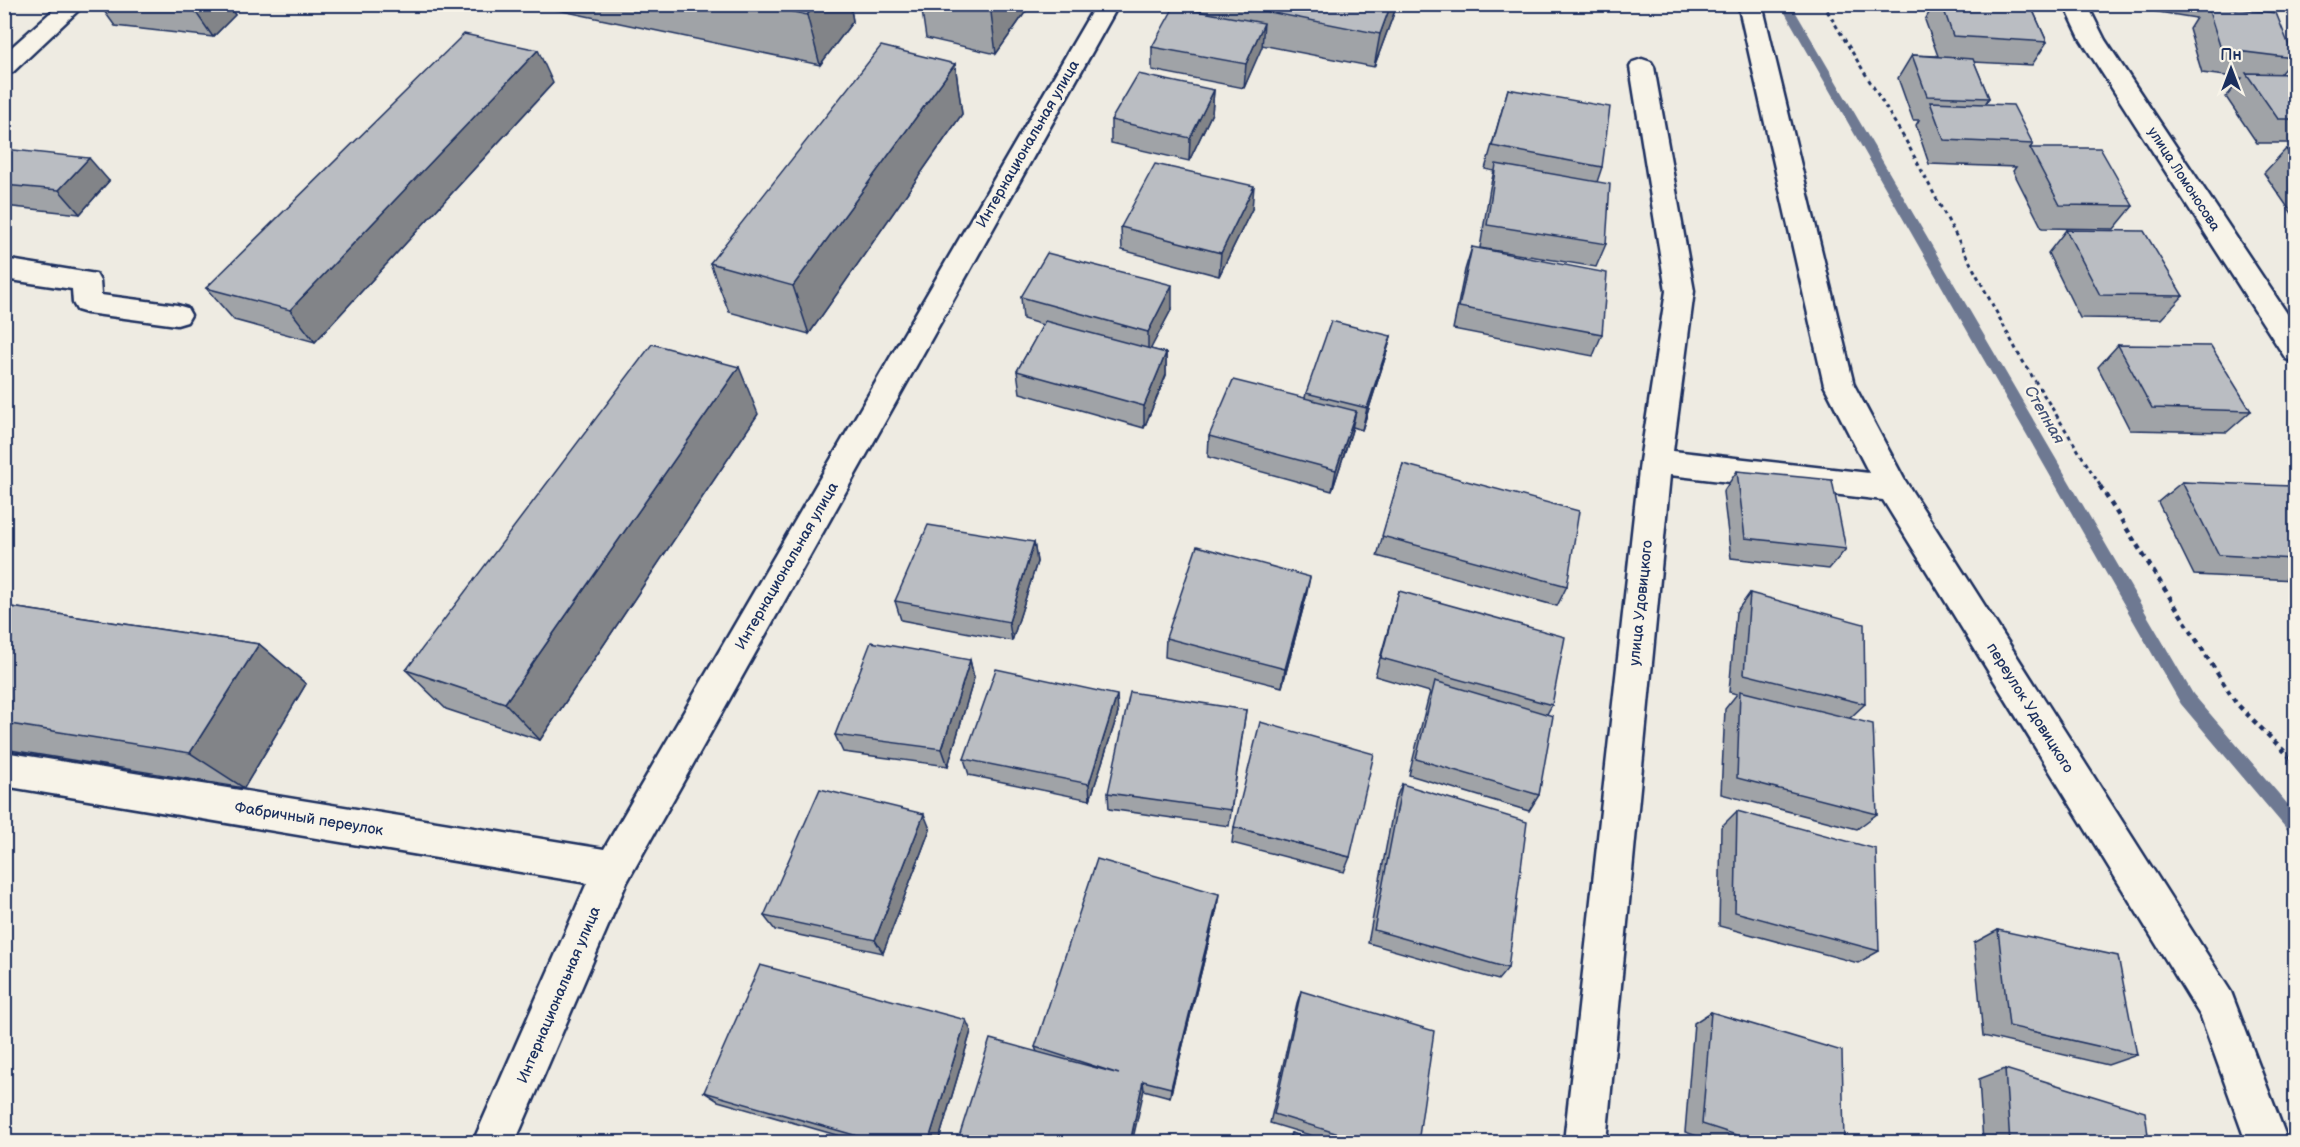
<svg xmlns="http://www.w3.org/2000/svg" width="2300" height="1147" font-family="'Balsamiq Sans',sans-serif">
  <rect width="100%" height="100%" fill="#eeebe2"/>
  <filter id="ink" filterUnits="userSpaceOnUse"><feTurbulence type="fractalNoise" baseFrequency=".0167" numOctaves="2"/><feDisplacementMap in="SourceGraphic" scale="12" xChannelSelector="R" yChannelSelector="G"/><feConvolveMatrix kernelMatrix="1 2 1 2 8 2 1 2 1" color-interpolation-filters="sRGB"/></filter>
  <g filter="url(#ink)">
    <g fill="none" stroke-linecap="round" stroke-linejoin="round">
      <polygon fill="#6e7992" fill-rule="evenodd" points="1780,4 1791,4 2193,694 2296,814 2296,835 2290,833 2181,704"/>
      <g stroke="#1b2f5e" stroke-width="5">
        <g id="minor">
          <polygon points="60,4 85,4 13,72 4,74 4,54"/>
          <polygon points="1096,4 1119,4 627,882 515,1142 473,1142 587,883 4,786 4,752 604,849"/>
          <polygon points="1738,4 1762,4 1854,385 1904,479 2231,992 2288,1142 2246,1142 2201,1017 1883,500 1670,475 1606,1142 1564,1142 1640,461 1666,291 1630,67 1633,62 1642,59 1651,62 1654,67 1694,291 1673,451 1869,473 1824,385"/>
          <polygon points="2064,4 2087,4 2105,40 2296,327 2296,362 2286,359 2081,40"/>
          <polygon points="4,259 96,274 100,281 101,295 177,305 187,308 191,315 187,322 177,325 87,313 77,310 73,303 72,289 4,279"/>
        </g>
      </g>
      <polyline stroke="#1b2f5e" stroke-width="3" stroke-dasharray="4 4" stroke-linecap="butt" points="1823,4 1906,141 2019,355 2101,487"/>
      <polyline stroke="#1b2f5e" stroke-width="4.5" stroke-dasharray="5 5" stroke-linecap="butt" points="2100,486 2236,703 2296,763"/>
      <use href="#minor" fill="#f7f3e8" fill-rule="evenodd"/>
    </g>
    <g fill="#a0a3a7" stroke="#1b2f5e" stroke-width="1.5">
      <polygon points="99,4 228,4 235,15 213,37 115,26"/>
      <polygon points="529,4 850,4 853,21 820,65"/>
      <polygon points="921,4 1031,4 996,54 926,38"/>
      <polygon points="1184,4 1396,4 1394,13 1374,67 1262,45 1244,88 1152,70 1152,47 1184,9"/>
      <polygon points="1934,4 2030,4 2047,42 2032,65 1974,62 1989,98 1985,104 2033,144 2030,148 2133,206 2114,229 2042,228 2013,171 2016,167 1929,164 1916,125 1919,120 1913,120 1898,78 1912,55 1938,56 1925,20"/>
      <polygon points="2152,4 2259,4 2254,11 2294,58 2280,74 2295,74 2295,143 2257,143 2226,97 2242,78 2202,73 2189,29 2196,18 2153,11"/>
      <polygon points="955,64 962,114 809,334 729,312 710,263"/>
      <polygon points="553,83 315,342 234,320 206,288"/>
      <polygon points="1508,89 1602,167 1597,182 1606,244 1596,267 1480,248 1490,188 1494,171 1485,169"/>
      <polygon points="1214,90 1212,113 1189,161 1111,143 1111,120"/>
      <polygon points="4,149 109,181 80,214 4,206"/>
      <polygon points="2286,149 2295,150 2295,215 2293,215 2264,173"/>
      <polygon points="1252,209 1219,276 1122,250 1121,227"/>
      <polygon points="2066,230 2183,296 2161,319 2080,318 2048,253"/>
      <polygon points="1472,247 1602,334 1593,356 1453,329 1465,270"/>
      <polygon points="1021,297 1172,308 1150,349 1166,353 1166,375 1144,428 1020,393 1017,371 1043,325 1023,319"/>
      <polygon points="1391,336 1385,358 1362,430 1353,427 1332,491 1208,457 1209,436 1305,398 1306,393"/>
      <polygon points="2118,345 2251,411 2227,432 2130,430 2098,367"/>
      <polygon points="758,414 540,740 446,709 406,670"/>
      <polygon points="1403,464 1567,586 1557,606 1377,556"/>
      <polygon points="1737,471 1846,549 1829,569 1731,558 1723,492"/>
      <polygon points="2182,482 2295,494 2295,580 2194,575 2158,502"/>
      <polygon points="1034,542 1037,562 1012,641 901,620 895,601"/>
      <polygon points="1399,591 1552,705 1547,714 1539,795 1529,811 1409,775 1428,699 1430,692 1375,676"/>
      <polygon points="1750,593 1865,704 1850,718 1877,814 1857,829 1721,794 1725,709 1737,694 1729,692 1736,612"/>
      <polygon points="1306,597 1282,687 1165,657 1166,638"/>
      <polygon points="4,606 259,644 306,684 244,788 4,749"/>
      <polygon points="970,660 974,678 948,766 843,752 835,735"/>
      <polygon points="1246,710 1229,826 1109,809 1108,793"/>
      <polygon points="1118,713 1090,800 969,775 964,759"/>
      <polygon points="1402,784 1508,968 1498,980 1368,943 1395,800"/>
      <polygon points="1737,811 1879,951 1858,963 1719,926 1721,827"/>
      <polygon points="1234,827 1350,857 1344,872 1232,843"/>
      <polygon points="930,829 883,953 775,930 764,916"/>
      <polygon points="1217,908 1170,1097 1144,1090 1037,1052 1035,1047"/>
      <polygon points="1998,930 2137,1055 2108,1065 1983,1036 1974,943"/>
      <polygon points="1301,991 1418,1143 1336,1143 1270,1123 1297,1003"/>
      <polygon points="1711,1012 1844,1143 1718,1143 1685,1132 1694,1023"/>
      <polygon points="971,1031 938,1143 864,1143 718,1101 704,1092"/>
      <polygon points="2005,1069 2149,1143 1983,1143 1979,1079"/>
      <polygon points="1291,1133 1324,1143 1287,1143"/>
    </g>
    <g fill="#828488" stroke="#1b2f5e" stroke-width="1.5">
      <polygon points="190,4 228,4 235,15 213,37"/>
      <polygon points="816,4 850,4 853,21 820,65 807,15"/>
      <polygon points="990,4 1031,4 996,54"/>
      <polygon points="1391,4 1396,4 1394,13 1374,67 1380,34"/>
      <polygon points="1264,23 1262,47 1244,88 1246,64"/>
      <polygon points="538,50 553,83 315,342 290,310"/>
      <polygon points="955,64 962,114 809,334 793,286"/>
      <polygon points="1214,90 1212,113 1189,161 1190,138"/>
      <polygon points="89,158 109,181 80,214 59,190"/>
      <polygon points="1254,186 1252,209 1219,276 1221,253"/>
      <polygon points="1172,285 1172,308 1148,354 1148,332"/>
      <polygon points="1391,336 1385,358 1362,430 1367,408"/>
      <polygon points="1166,353 1166,375 1144,428 1144,406"/>
      <polygon points="739,367 758,414 540,740 505,703"/>
      <polygon points="1356,411 1351,433 1332,491 1336,470"/>
      <polygon points="1034,542 1037,562 1012,641 1009,622"/>
      <polygon points="1310,577 1306,597 1282,687 1285,669"/>
      <polygon points="259,644 306,684 244,788 190,753"/>
      <polygon points="970,660 974,678 948,766 942,749"/>
      <polygon points="1117,695 1118,713 1090,800 1089,784"/>
      <polygon points="924,814 930,829 883,953 875,940"/>
      <polygon points="1219,894 1217,908 1170,1097 1171,1088"/>
      <polygon points="966,1020 971,1031 938,1143 928,1143"/>
      <polygon points="1143,1081 1144,1090 1132,1143 1130,1143"/>
    </g>
    <g fill="#babdc2" stroke="#1b2f5e" stroke-width="1.5">
      <polygon points="757,4 816,4 807,15"/>
      <polygon points="1229,4 1391,4 1380,34"/>
      <polygon points="1942,4 2030,4 2047,42 1953,36"/>
      <polygon points="2207,5 2276,13 2294,58 2221,49"/>
      <polygon points="1174,7 1264,23 1246,64 1152,47"/>
      <polygon points="464,34 538,50 290,310 206,288"/>
      <polygon points="881,46 955,64 793,286 710,263"/>
      <polygon points="1912,55 1973,59 1989,98 1927,96"/>
      <polygon points="2246,73 2295,74 2295,119 2278,119"/>
      <polygon points="1138,74 1214,90 1190,138 1111,120"/>
      <polygon points="1508,89 1610,107 1602,167 1492,146"/>
      <polygon points="1930,102 2013,105 2033,144 1944,140"/>
      <polygon points="2030,148 2100,148 2133,206 2060,205"/>
      <polygon points="4,149 89,158 59,190 4,185"/>
      <polygon points="2286,149 2295,150 2295,163"/>
      <polygon points="1155,164 1254,186 1221,253 1121,227"/>
      <polygon points="1496,164 1610,184 1606,244 1487,225"/>
      <polygon points="2066,230 2144,231 2183,296 2100,295"/>
      <polygon points="1472,247 1607,273 1602,334 1459,307"/>
      <polygon points="1047,253 1172,285 1148,332 1021,297"/>
      <polygon points="1045,321 1166,353 1144,406 1017,371"/>
      <polygon points="1331,321 1391,336 1367,408 1306,393"/>
      <polygon points="652,344 739,367 505,703 406,670"/>
      <polygon points="2118,345 2211,346 2251,411 2152,408"/>
      <polygon points="1233,380 1356,411 1336,470 1209,436"/>
      <polygon points="1403,464 1579,511 1567,586 1382,536"/>
      <polygon points="1737,471 1832,480 1846,549 1745,538"/>
      <polygon points="2182,482 2291,486 2295,494 2295,559 2219,555"/>
      <polygon points="928,525 1034,542 1009,622 895,601"/>
      <polygon points="1197,546 1310,577 1285,669 1166,638"/>
      <polygon points="1399,591 1565,637 1552,705 1381,658"/>
      <polygon points="1750,593 1864,624 1865,704 1744,674"/>
      <polygon points="4,606 259,644 190,753 4,723"/>
      <polygon points="871,642 970,660 942,749 835,735"/>
      <polygon points="996,669 1117,695 1089,784 964,759"/>
      <polygon points="1435,681 1553,716 1539,795 1416,759"/>
      <polygon points="1740,691 1873,724 1877,814 1737,778"/>
      <polygon points="1130,692 1246,710 1231,810 1108,793"/>
      <polygon points="1260,722 1374,754 1350,857 1234,827"/>
      <polygon points="1402,784 1527,822 1508,968 1374,930"/>
      <polygon points="820,789 924,814 875,940 764,916"/>
      <polygon points="1737,811 1876,849 1879,951 1735,912"/>
      <polygon points="1097,859 1219,894 1171,1088 1143,1081 1130,1143 957,1143 990,1039 1119,1074 1035,1047"/>
      <polygon points="1998,930 2118,956 2137,1055 2009,1026"/>
      <polygon points="760,965 966,1020 928,1143 882,1143 704,1092"/>
      <polygon points="1301,991 1434,1031 1418,1143 1368,1143 1274,1114"/>
      <polygon points="1711,1012 1842,1051 1844,1143 1761,1143 1702,1124"/>
      <polygon points="2005,1069 2145,1112 2149,1143 2010,1143"/>
      <polygon points="1291,1133 1324,1143 1289,1143"/>
    </g>
  </g>
  <g text-anchor="middle" dominant-baseline="central" stroke-width="5" stroke-linejoin="round" paint-order="stroke">
    <g font-size="14" fill="#1b2f5e" stroke="#f7f3e8">
      <text transform="translate(2184 179) rotate(57)">улица Ломоносова</text>
    </g>
    <g font-size="15" fill="#1b2f5e" stroke="#f7f3e8">
      <text transform="translate(1028 144) rotate(-60)">Интернациональная улица</text>
      <text transform="translate(787 566) rotate(-60)">Интернациональная улица</text>
      <text transform="translate(1641 603) rotate(-84)">улица Удовицкого</text>
      <text transform="translate(2030 708) rotate(58)">переулок Удовицкого</text>
      <text transform="translate(309 819) rotate(9)">Фабричный переулок</text>
      <text transform="translate(559 995) rotate(-67)">Интернациональная улица</text>
    </g>
    <g font-size="16" font-style="italic" fill="#455478" stroke="#f7f3e8">
      <text transform="translate(2044 415) rotate(60)">Степная</text>
    </g>
  </g>
  <rect width="2300" height="1147" fill="none" stroke="#f7f3e8" stroke-width="24"/>
  <rect x="12" y="12" width="2276" height="1123" fill="none" stroke="#1b2f5e" stroke-width="2" filter="url(#ink)"/>
  <g transform="translate(2231 69)" stroke="#f7f3e8" stroke-width="4.5" paint-order="stroke">
  <path d="M0-4.5L10 22L0 15L-10 22Z" fill="#1b2f5e"/>
  <text y="-9" font-size="16" font-weight="bold" text-anchor="middle" fill="#1b2f5e">Пн</text>
  </g>
</svg>
